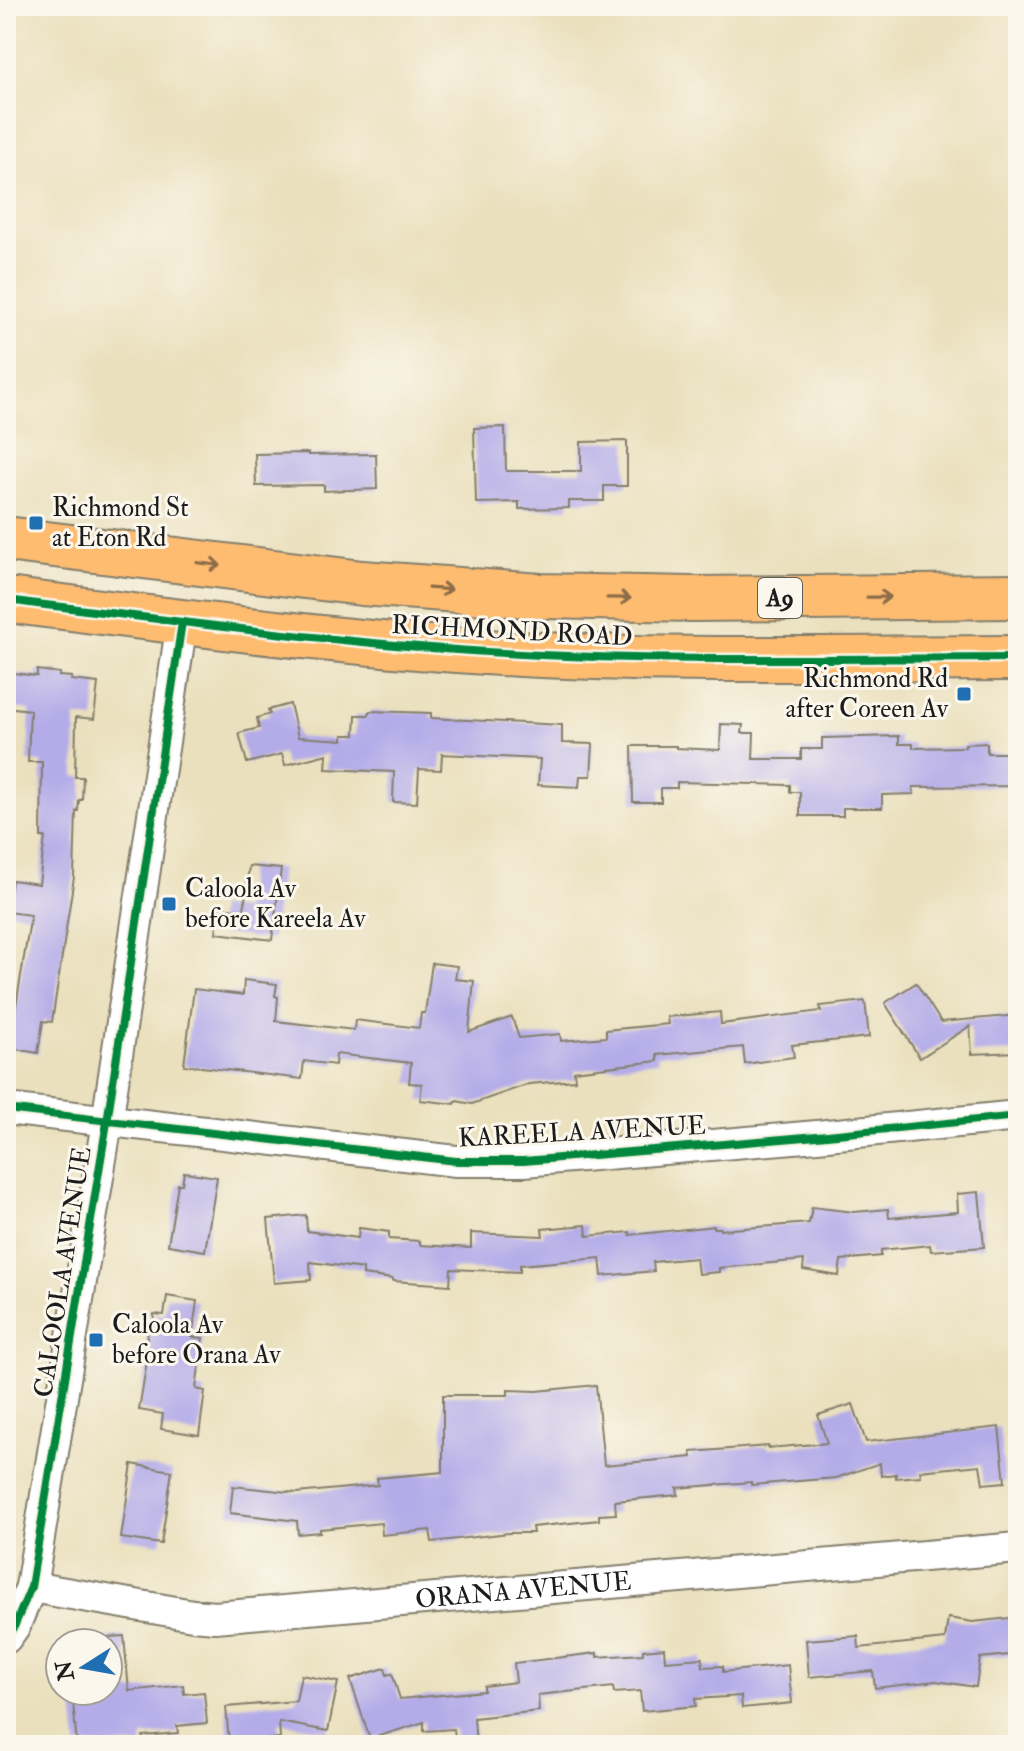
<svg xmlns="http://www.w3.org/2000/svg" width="1024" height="1751" font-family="'IM FELL Double Pica',serif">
  <rect width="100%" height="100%" fill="#fbf7ec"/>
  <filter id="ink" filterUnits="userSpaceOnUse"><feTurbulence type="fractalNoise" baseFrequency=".0125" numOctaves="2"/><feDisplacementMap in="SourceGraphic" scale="16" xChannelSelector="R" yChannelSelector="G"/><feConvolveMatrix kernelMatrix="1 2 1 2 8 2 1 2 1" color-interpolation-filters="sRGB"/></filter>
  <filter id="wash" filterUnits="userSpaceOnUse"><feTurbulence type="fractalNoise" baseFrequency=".006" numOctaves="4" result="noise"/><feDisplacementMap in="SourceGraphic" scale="32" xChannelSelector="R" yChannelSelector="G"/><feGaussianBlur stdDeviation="1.8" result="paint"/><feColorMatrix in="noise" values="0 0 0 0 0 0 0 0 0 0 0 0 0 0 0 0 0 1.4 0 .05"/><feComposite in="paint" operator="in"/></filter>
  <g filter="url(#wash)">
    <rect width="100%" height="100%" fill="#eae0bd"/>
    <g id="blocks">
      <g fill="#b4ace8">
        <polygon points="505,427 506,471 581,471 581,442 627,441 627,486 604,486 604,501 569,501 569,508 519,509 519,502 476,503 474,428"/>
        <polygon points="308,453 308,455 376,454 377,489 324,491 324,485 256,486 255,454"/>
        <polygon points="37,670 60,673 59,676 72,677 71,680 98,683 94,719 76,717 75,777 83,777 82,800 79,800 78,811 76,811 74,877 52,1022 43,1021 38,1053 9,1048 31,915 7,912 12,880 39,884 45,837 41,837 42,762 28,762 30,710 6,707 6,672 37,676"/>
        <polygon points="290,704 298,737 343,740 343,735 355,735 356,715 369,715 370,711 431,713 431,718 562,725 562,743 593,744 591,776 580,776 579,787 538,785 540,759 442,754 441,770 419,769 417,803 393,802 394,772 326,769 327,754 285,765 282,754 247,763 239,733 259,728 257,718 270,714 268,710"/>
        <polygon points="721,724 743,725 742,733 754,733 753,759 801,759 801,749 822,749 822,738 899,736 899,744 913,744 913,748 965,747 965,744 987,743 987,753 1018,753 1018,786 913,787 914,794 882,795 882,808 843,808 843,816 800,816 800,792 790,792 790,785 677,782 677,788 661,788 661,802 633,802 632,746 676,746 676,748 720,750"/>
        <polygon points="249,866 281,869 272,940 216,933 219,907 244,910"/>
        <polygon points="432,963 457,966 455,979 474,981 469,1032 512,1017 519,1038 560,1034 561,1041 606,1037 606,1030 668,1024 667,1017 720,1012 721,1024 821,1011 820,1006 865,1001 869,1037 792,1045 794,1057 745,1064 743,1047 657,1055 658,1061 574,1071 575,1080 529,1084 472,1104 456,1101 455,1104 420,1100 422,1084 409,1083 411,1063 336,1054 335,1065 304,1061 302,1079 184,1065 194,989 243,995 244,980 277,984 275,996 278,997 276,1021 354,1030 355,1020 419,1028 421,1013 425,1013"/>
        <polygon points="916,983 941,1022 1018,1015 1018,1052 972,1054 970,1026 920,1058 885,1003"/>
        <polygon points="184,1172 217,1177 205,1251 168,1245 178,1184 182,1184"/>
        <polygon points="979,1192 984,1247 931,1251 930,1245 881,1250 881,1256 841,1260 839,1276 803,1270 804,1260 719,1268 719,1272 698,1274 696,1258 653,1262 654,1271 602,1276 600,1258 520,1265 520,1272 451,1269 450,1285 393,1281 393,1279 363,1275 363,1269 310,1262 311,1280 274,1283 268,1219 306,1215 307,1231 358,1238 359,1228 389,1232 389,1239 420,1241 420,1245 471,1248 471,1233 543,1236 542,1229 586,1225 587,1236 630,1232 630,1235 714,1226 714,1228 720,1228 720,1230 809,1223 812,1207 854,1212 888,1209 889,1218 958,1212 957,1194"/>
        <polygon points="167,1296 197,1301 192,1337 203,1338 196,1389 205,1391 199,1435 161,1429 163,1414 139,1410 149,1349 145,1349 149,1326 153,1327 154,1314 164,1315"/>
        <polygon points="596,1385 604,1465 692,1457 691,1452 768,1446 768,1448 827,1443 818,1415 853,1404 866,1442 999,1427 1005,1482 983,1484 980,1465 920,1471 921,1476 896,1478 896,1474 881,1476 880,1463 836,1478 751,1485 751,1482 677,1488 678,1495 615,1501 616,1514 599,1515 599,1520 532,1527 533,1533 509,1533 432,1542 430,1530 382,1535 381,1523 320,1529 320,1532 298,1534 297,1521 230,1513 233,1486 297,1493 378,1485 377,1478 443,1472 443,1395 508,1395 508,1390 537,1391"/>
        <polygon points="132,1464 172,1471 161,1544 121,1538"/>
        <polygon points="1018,1617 1018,1654 980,1658 976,1687 936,1681 875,1688 873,1671 809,1677 806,1640 858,1636 859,1648 945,1639 948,1618 973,1622"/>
        <polygon points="124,1636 129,1691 183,1685 184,1694 204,1692 207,1723 177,1726 178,1733 143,1736 142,1745 77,1745 73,1702 96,1700 96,1691 108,1691 108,1637"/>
        <polygon points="664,1648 665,1661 702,1658 703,1667 723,1666 723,1672 788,1665 792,1703 742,1708 741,1696 695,1699 696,1706 642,1711 640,1691 614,1693 613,1687 538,1695 539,1711 474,1718 476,1745 456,1745 454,1729 424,1731 424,1722 370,1739 350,1679 385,1668 387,1675 392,1673 400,1699 484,1691 484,1686 516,1682 514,1663 597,1653 597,1657 643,1654 643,1650"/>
        <polygon points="301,1675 338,1682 328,1731 279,1722 280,1738 229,1743 226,1707 296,1701"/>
      </g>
    </g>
  </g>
  <g filter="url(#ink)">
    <use href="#blocks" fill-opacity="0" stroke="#837e6c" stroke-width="2"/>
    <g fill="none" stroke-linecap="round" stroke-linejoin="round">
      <g stroke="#837e6c" stroke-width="34">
        <g id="minor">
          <polyline points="6,1109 456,1161 524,1161 817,1136 1018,1116"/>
          <path id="s1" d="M 31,1587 L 193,1615 L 215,1617 L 1018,1548"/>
          <polyline points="6,1638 14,1627 31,1587 107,1122 182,622"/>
        </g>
      </g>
      <g stroke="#837e6c" stroke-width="48">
        <g id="highway">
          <polyline points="6,539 362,583 541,596 693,599 1018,596"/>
          <path d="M 6,600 C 184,622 362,647 541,655 C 700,662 859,658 1018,658"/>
        </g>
      </g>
      <use href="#minor" stroke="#fff" stroke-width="30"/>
      <use href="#highway" stroke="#febc71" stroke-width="44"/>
      <g stroke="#fbf7ec" stroke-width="13">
        <g id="cycleway">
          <path d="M 6,600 C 184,622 362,647 541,655 C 700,662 859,658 1018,658"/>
          <polyline points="6,1109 456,1161 524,1161 817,1136 1018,1116"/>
          <polyline points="6,1638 14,1627 31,1587 107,1122 182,622"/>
        </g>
      </g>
      <use href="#cycleway" stroke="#00873e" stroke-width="8"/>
    </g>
    <defs><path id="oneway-shaft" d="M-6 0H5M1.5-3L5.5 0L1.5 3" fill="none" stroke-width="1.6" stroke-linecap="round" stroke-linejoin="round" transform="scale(2)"/></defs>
    <g stroke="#8d6c46">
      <use href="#oneway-shaft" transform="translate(209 564) rotate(7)"/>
      <use href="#oneway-shaft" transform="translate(440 589) rotate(4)"/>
      <use href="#oneway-shaft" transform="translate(879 597) rotate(-1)"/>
      <use href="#oneway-shaft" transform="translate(619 598) rotate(1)"/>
    </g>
  </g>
  <g fill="#1f6fb2" stroke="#fbf7ec" stroke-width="3">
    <rect x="28" y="515" width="16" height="16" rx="4"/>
    <rect x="956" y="686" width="16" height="16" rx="4"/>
    <rect x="161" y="896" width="16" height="16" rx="4"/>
    <rect x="88" y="1332" width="16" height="16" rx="4"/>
  </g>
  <g text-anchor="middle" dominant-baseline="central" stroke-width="6" stroke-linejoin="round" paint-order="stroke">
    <rect fill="#fbf7ec" stroke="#5f5e5a" stroke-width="2" x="758" y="578" width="44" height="40" rx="6"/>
    <g font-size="24" font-weight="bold" fill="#1c1c1c">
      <text x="780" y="598">A9</text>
    </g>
    <g font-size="26" fill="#1c1c1c" stroke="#fbf7ec" text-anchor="start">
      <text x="52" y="508">Richmond St<tspan x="52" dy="30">at Eton Rd</tspan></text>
      <text x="948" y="679" text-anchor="end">Richmond Rd<tspan x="948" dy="30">after Coreen Av</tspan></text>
      <text x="185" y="889">Caloola Av<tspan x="185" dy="30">before Kareela Av</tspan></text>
      <text x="112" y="1325">Caloola Av<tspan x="112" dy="30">before Orana Av</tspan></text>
    </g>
    <g font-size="26" fill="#1c1c1c" stroke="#fbf7ec">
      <text transform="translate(512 631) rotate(3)">RICHMOND ROAD</text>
      <text transform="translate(582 1132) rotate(-3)">KAREELA AVENUE</text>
      <text transform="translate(63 1272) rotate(-81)">CALOOLA AVENUE</text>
      <text stroke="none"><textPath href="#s1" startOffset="496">ORANA AVENUE</textPath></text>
    </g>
  </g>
  <rect width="1024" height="1751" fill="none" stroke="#fbf7ec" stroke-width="32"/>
  <g transform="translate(84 1667) rotate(259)"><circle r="38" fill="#fbf7ec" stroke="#a29f99" stroke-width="2"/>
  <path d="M0-6L14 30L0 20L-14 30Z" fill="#1f6fb2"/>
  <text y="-12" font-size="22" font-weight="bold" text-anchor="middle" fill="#1c1c1c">N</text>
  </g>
</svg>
